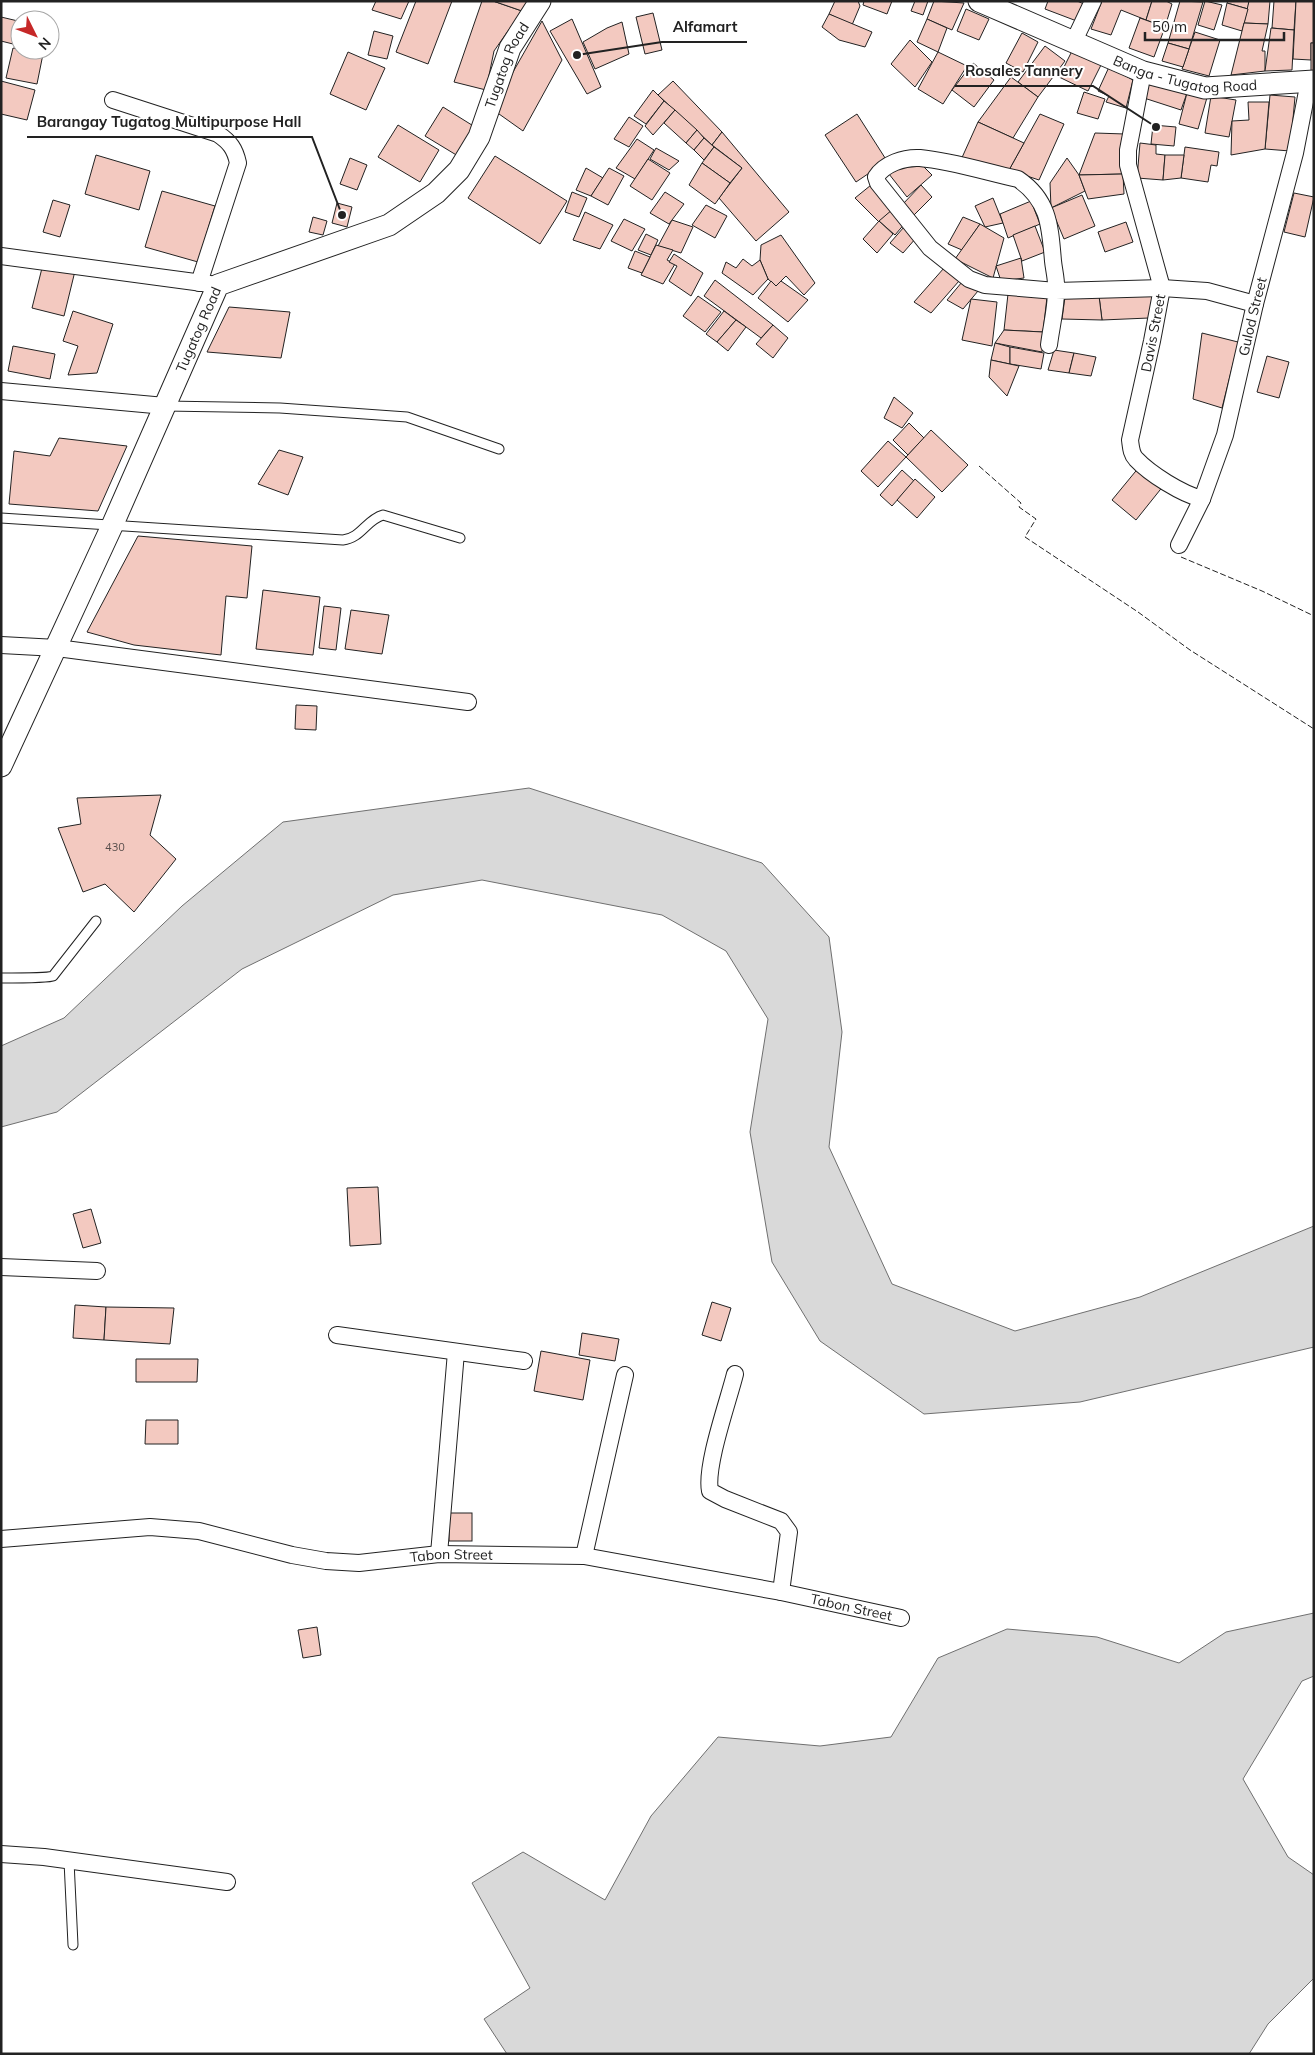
<svg xmlns="http://www.w3.org/2000/svg" width="1315" height="2055" font-family="Mulish,sans-serif">
  <rect width="100%" height="100%" fill="#fff"/>
  <g fill="#d9d9d9" stroke="#6f6f6f">
    <polygon points="529,788 762,863 829,937 842,1032 829,1147 892,1284 1015,1331 1140,1297 1314,1226 1314,1347 1080,1402 924,1414 820,1341 772,1262 750,1132 768,1019 726,951 662,915 482,880 393,895 242,969 57,1112 1,1127 1,1046 64,1018 182,906 283,822"/>
    <polygon points="1314,1613 1314,1676 1302,1681 1243,1779 1288,1857 1314,1875 1314,1978 1268,2024 1249,2054 507,2054 484,2019 530,1988 472,1883 523,1852 605,1900 651,1816 718,1737 820,1746 891,1737 938,1658 1007,1629 1097,1637 1179,1663 1226,1632"/>
  </g>
  <g fill="#f3c9c0" stroke="#222">
    <polygon points="376,1 409,1 401,19 372,10"/>
    <polygon points="452,1 428,64 396,52 416,1"/>
    <polygon points="482,1 493,1 522,11 494,51 486,90 454,82"/>
    <polygon points="493,1 528,1 522,11"/>
    <polygon points="835,1 858,1 860,6 852,25 829,14"/>
    <polygon points="864,1 892,1 887,14 863,5"/>
    <polygon points="915,1 928,1 923,15 911,11"/>
    <polygon points="934,1 964,3 952,30 927,19"/>
    <polygon points="1048,1 1077,1 1089,6 1082,23 1045,9"/>
    <polygon points="1102,1 1152,1 1146,20 1121,10 1111,35 1091,29"/>
    <polygon points="1152,1 1166,1 1172,4 1165,27 1146,20"/>
    <polygon points="1180,1 1203,2 1189,49 1168,43"/>
    <polygon points="1205,1 1222,5 1214,30 1198,25"/>
    <polygon points="1228,1 1249,1 1248,9 1227,3"/>
    <polygon points="1249,1 1270,1 1268,24 1244,23"/>
    <polygon points="1274,1 1296,1 1294,30 1272,28"/>
    <polygon points="1296,1 1314,1 1314,43 1311,43 1311,60 1293,59"/>
    <polygon points="1227,3 1248,9 1242,31 1222,25"/>
    <polygon points="966,9 989,19 979,40 957,31"/>
    <polygon points="653,13 662,50 645,54 636,17"/>
    <polygon points="829,14 872,32 865,47 839,40 822,27"/>
    <polygon points="1,17 18,21 13,44 1,41"/>
    <polygon points="1140,18 1165,27 1154,57 1129,48"/>
    <polygon points="572,19 601,87 587,94 550,31"/>
    <polygon points="927,19 947,28 938,52 917,42"/>
    <polygon points="542,21 562,60 523,131 492,109"/>
    <polygon points="622,22 629,54 595,69 583,42 607,28"/>
    <polygon points="1244,23 1268,24 1262,51 1265,51 1265,71 1231,75"/>
    <polygon points="1271,28 1294,30 1292,70 1265,71"/>
    <polygon points="374,31 393,36 387,59 368,55"/>
    <polygon points="1195,32 1220,40 1209,76 1182,69"/>
    <polygon points="1022,33 1038,42 1023,72 1006,63"/>
    <polygon points="910,40 932,62 915,87 891,64"/>
    <polygon points="1168,43 1189,49 1183,67 1162,61"/>
    <rect x="1311" y="43" width="3" height="32"/>
    <polygon points="1045,46 1065,61 1038,97 1018,82"/>
    <polygon points="13,48 43,54 37,84 6,78"/>
    <polygon points="1072,51 1101,65 1088,91 1059,77"/>
    <polygon points="348,52 385,68 366,110 330,94"/>
    <polygon points="938,52 967,66 943,104 918,89"/>
    <polygon points="973,63 994,80 974,107 952,90"/>
    <polygon points="1109,67 1133,80 1126,108 1106,102 1109,96 1098,91"/>
    <polygon points="1011,77 1038,97 1013,138 978,122"/>
    <polygon points="1,81 35,90 27,120 1,114"/>
    <polygon points="673,81 722,132 712,145 658,95"/>
    <polygon points="1150,81 1187,93 1181,110 1144,98"/>
    <polygon points="1188,89 1208,94 1198,129 1179,124"/>
    <polygon points="653,90 664,101 646,124 634,116"/>
    <polygon points="1084,92 1105,99 1098,119 1077,113"/>
    <polygon points="1270,95 1295,97 1290,151 1265,149"/>
    <polygon points="1211,96 1236,100 1229,137 1205,133"/>
    <polygon points="664,101 675,110 653,135 645,126"/>
    <polygon points="1248,102 1269,102 1265,149 1231,155 1232,121 1249,120"/>
    <polygon points="443,107 475,127 458,156 425,136"/>
    <polygon points="675,110 697,130 686,143 664,123"/>
    <polygon points="857,114 887,161 856,182 825,135"/>
    <polygon points="1040,114 1064,124 1039,180 1009,170"/>
    <polygon points="629,117 643,126 629,147 614,139"/>
    <polygon points="978,122 1024,143 1009,170 960,162"/>
    <polygon points="398,125 439,150 420,182 378,157"/>
    <polygon points="1153,125 1176,127 1174,146 1151,144"/>
    <polygon points="697,130 704,138 694,150 686,143"/>
    <polygon points="722,132 789,212 756,241 719,198 742,168 712,145"/>
    <polygon points="1095,133 1125,134 1123,174 1079,175"/>
    <polygon points="704,138 714,147 704,160 694,150"/>
    <polygon points="637,139 654,150 635,179 616,168"/>
    <polygon points="1140,143 1156,145 1156,154 1165,155 1163,180 1137,178"/>
    <polygon points="714,147 742,168 730,183 702,163"/>
    <polygon points="1185,147 1219,152 1217,166 1211,165 1208,182 1181,178"/>
    <polygon points="656,148 679,161 669,170 650,159"/>
    <polygon points="96,155 150,171 139,210 85,194"/>
    <polygon points="1165,155 1184,155 1181,178 1163,180"/>
    <polygon points="495,156 567,201 540,244 468,198"/>
    <polygon points="350,158 367,165 357,190 340,184"/>
    <polygon points="1067,158 1079,175 1085,191 1051,208 1050,183"/>
    <polygon points="648,159 670,173 652,200 630,186"/>
    <polygon points="702,163 730,183 715,204 689,185"/>
    <polygon points="901,163 920,163 932,175 907,197 889,174"/>
    <polygon points="586,168 603,178 591,196 576,190"/>
    <polygon points="609,168 624,176 608,205 591,196"/>
    <polygon points="1123,174 1124,194 1088,199 1079,175"/>
    <polygon points="876,181 897,206 879,222 855,198"/>
    <polygon points="921,185 932,197 912,217 902,205"/>
    <polygon points="162,191 215,206 198,262 145,247"/>
    <polygon points="572,192 587,198 579,217 565,212"/>
    <polygon points="665,192 684,204 669,224 650,213"/>
    <polygon points="1294,193 1314,197 1305,237 1284,232"/>
    <polygon points="1082,195 1095,226 1064,239 1051,208"/>
    <polygon points="993,198 1003,223 985,227 975,206"/>
    <polygon points="53,200 70,205 60,237 43,232"/>
    <polygon points="1031,201 1040,224 1008,238 1000,214"/>
    <polygon points="337,203 352,207 347,227 332,223"/>
    <polygon points="706,205 727,216 715,238 692,225"/>
    <polygon points="893,209 906,222 895,235 879,221"/>
    <polygon points="585,212 613,225 600,249 573,240"/>
    <polygon points="313,217 327,221 323,235 309,232"/>
    <polygon points="963,217 980,224 962,250 948,244"/>
    <polygon points="624,219 645,229 632,251 611,241"/>
    <polygon points="672,220 693,227 681,253 658,246"/>
    <polygon points="879,221 893,234 877,253 863,239"/>
    <polygon points="1126,222 1133,242 1105,252 1098,232"/>
    <polygon points="980,224 1004,238 993,278 955,259"/>
    <polygon points="1035,226 1045,252 1022,261 1013,235"/>
    <polygon points="904,227 916,238 903,253 890,243"/>
    <polygon points="646,234 658,240 651,255 638,250"/>
    <polygon points="781,235 815,283 804,295 786,276 776,286 768,279 760,260 761,245"/>
    <polygon points="656,245 673,250 667,260 675,264 663,284 641,275"/>
    <polygon points="635,251 650,257 642,273 628,268"/>
    <polygon points="674,254 703,273 691,296 669,281 677,266 669,262"/>
    <polygon points="1021,258 1024,278 1001,281 996,266"/>
    <polygon points="743,259 752,266 760,260 768,279 753,295 722,273 726,262 736,268"/>
    <polygon points="43,264 75,271 64,316 32,308"/>
    <polygon points="944,268 959,281 931,313 914,302"/>
    <polygon points="715,280 773,325 761,338 704,296"/>
    <polygon points="771,281 776,286 781,281 808,300 788,322 758,298"/>
    <polygon points="962,282 978,291 963,309 947,300"/>
    <polygon points="1153,293 1149,318 1102,320 1099,296"/>
    <polygon points="1008,294 1047,297 1043,332 1004,330"/>
    <polygon points="698,296 721,312 705,332 683,316"/>
    <polygon points="1099,296 1102,320 1062,319 1065,297"/>
    <polygon points="971,299 997,302 992,346 962,340"/>
    <polygon points="229,307 290,312 281,358 207,352"/>
    <polygon points="73,311 113,324 97,373 68,375 78,346 63,341"/>
    <polygon points="724,311 736,320 717,342 706,334"/>
    <polygon points="736,320 746,327 728,351 717,342"/>
    <polygon points="773,325 788,338 773,358 756,344"/>
    <polygon points="1004,330 1043,332 1042,352 995,343"/>
    <polygon points="1202,333 1242,343 1238,357 1235,356 1222,408 1193,399"/>
    <polygon points="995,343 1010,347 1010,364 991,360"/>
    <polygon points="13,346 55,354 50,379 8,371"/>
    <polygon points="1010,347 1044,353 1041,369 1010,364"/>
    <polygon points="1054,350 1074,353 1069,373 1048,370"/>
    <polygon points="1074,353 1096,357 1091,376 1069,373"/>
    <polygon points="1267,356 1289,362 1279,398 1257,392"/>
    <polygon points="991,360 1019,366 1007,396 989,377"/>
    <polygon points="894,397 913,413 902,428 884,418"/>
    <polygon points="909,423 924,438 908,455 893,440"/>
    <polygon points="931,430 968,465 942,492 906,457"/>
    <polygon points="59,438 127,446 98,511 9,504 14,451 50,456"/>
    <polygon points="888,441 906,457 878,487 861,471"/>
    <polygon points="279,450 303,457 288,495 258,484"/>
    <polygon points="1140,466 1164,485 1136,520 1112,500"/>
    <polygon points="902,470 914,481 892,506 880,495"/>
    <polygon points="915,479 935,497 917,518 897,500"/>
    <polygon points="138,536 252,546 247,598 226,596 221,655 134,645 87,632"/>
    <polygon points="263,590 320,597 313,655 256,649"/>
    <polygon points="324,606 341,608 336,650 319,648"/>
    <polygon points="351,610 389,615 382,654 345,649"/>
    <polygon points="296,705 317,706 316,730 295,729"/>
    <polygon points="161,795 150,835 176,859 134,912 105,884 83,892 58,828 81,824 77,798"/>
    <polygon points="378,1187 381,1244 350,1246 347,1188"/>
    <polygon points="91,1209 101,1243 83,1248 73,1214"/>
    <polygon points="712,1302 731,1308 721,1341 702,1335"/>
    <polygon points="75,1305 106,1307 104,1340 73,1338"/>
    <polygon points="106,1307 174,1308 170,1344 104,1340"/>
    <polygon points="582,1333 619,1339 615,1361 579,1355"/>
    <polygon points="541,1351 590,1360 583,1400 534,1391"/>
    <polygon points="136,1359 198,1359 197,1382 136,1382"/>
    <polygon points="146,1420 178,1420 178,1444 145,1444"/>
    <rect x="449" y="1513" width="23" height="28"/>
    <polygon points="317,1627 321,1655 303,1658 298,1630"/>
  </g>
  <g fill="none" stroke-linecap="round" stroke-linejoin="round">
    <g stroke="#222" stroke-width="11">
      <g id="service">
        <polyline points="165,406 280,408 407,417 499,449"/>
        <path d="M 1,518 L 343,540 C 361,538 366,520 383,515 L 460,538"/>
        <path d="M 1,978 C 10,978 49,978 53,976 L 96,921"/>
        <polyline points="69,1861 73,1945"/>
      </g>
    </g>
    <g stroke="#222" stroke-width="18">
      <g id="minor">
        <polyline points="1074,41 1093,1"/>
        <path d="M 1143,72 L 1128,150 L 1128,165 L 1162,288 L 1152,341 L 1130,440 C 1131,447 1131,454 1136,459 C 1150,474 1182,494 1202,499"/>
        <path d="M 113,100 L 218,134 C 230,142 235,149 238,163 L 199,283"/>
        <polyline points="1,256 210,284"/>
        <path d="M 1049,345 C 1051,328 1056,309 1056,291 C 1057,281 1054,271 1053,261 C 1050,226 1049,200 1018,179 C 986,172 952,161 920,158 C 904,157 884,164 876,177 L 878,183 L 930,248 L 969,279 L 985,285 L 1056,291 L 1162,288 L 1207,291 L 1255,304"/>
        <polyline points="1,391 165,406"/>
        <path id="s1" d="M 1179,545 L 1202,499 L 1225,435 L 1255,304 L 1295,153 L 1309,81"/>
        <polyline points="1,645 57,648 468,702"/>
        <polyline points="1,1267 97,1271"/>
        <polyline points="337,1335 524,1361"/>
        <path d="M 735,1374 C 728,1402 705,1466 710,1491 L 725,1499 L 781,1521 L 789,1532 L 781,1592"/>
        <path id="s2" d="M 1,1539 L 150,1527 L 199,1531 L 292,1555 L 326,1561 L 359,1563 L 439,1554 L 584,1556 L 781,1592 L 901,1618"/>
        <polyline points="439,1554 456,1352"/>
        <polyline points="584,1556 625,1375"/>
        <polyline points="1,1854 44,1857 227,1882"/>
      </g>
    </g>
    <g stroke="#222" stroke-width="23">
      <g id="tertiary">
        <path id="s3" d="M 979,1 L 1143,72 L 1205,88 L 1314,81"/>
        <path id="s4" d="M 1,766 L 112,526 L 218,285 L 389,225 L 436,193 L 459,170 L 479,137 L 510,48 L 540,1"/>
      </g>
    </g>
    <use href="#service" stroke="#fff" stroke-width="9"/>
    <use href="#minor" stroke="#fff" stroke-width="16"/>
    <use href="#tertiary" stroke="#fff" stroke-width="21"/>
    <g stroke="#222" stroke-width="1" stroke-dasharray="6 2.5" stroke-linecap="butt">
      <polyline points="979,466 1021,503 1019,507 1036,519 1025,537 1138,612 1190,650 1314,729"/>
      <polyline points="1181,557 1262,591 1314,616"/>
    </g>
  </g>
  <g text-anchor="middle" dominant-baseline="central" stroke-width="4" stroke-linejoin="round" paint-order="stroke">
    <g font-size="11" fill="#564c4a">
      <text x="115" y="847">430</text>
    </g>
    <g font-size="14" fill="#222" stroke="#fff">
      <text stroke="none"><textPath href="#s4" startOffset="914">Tugatog Road</textPath></text>
      <text stroke="none"><textPath href="#s3" startOffset="221">Banga - Tugatog Road</textPath></text>
      <text stroke="none"><textPath href="#s1" startOffset="241">Gulod Street</textPath></text>
      <text stroke="none"><textPath href="#s4" startOffset="479">Tugatog Road</textPath></text>
      <text transform="translate(1153 333) rotate(-79)">Davis Street</text>
      <text stroke="none"><textPath href="#s2" startOffset="455">Tabon Street</textPath></text>
      <text stroke="none"><textPath href="#s2" startOffset="860">Tabon Street</textPath></text>
    </g>
  </g>
  <path fill="none" stroke="#222" stroke-width="2" d="M577 55L662 42H747M1156 127L1093 86H955M342 215L312 137H27"/>
  <g fill="#222" stroke="#fff" stroke-width="2">
    <circle cx="577" cy="55" r="5"/>
    <circle cx="1156" cy="127" r="5"/>
    <circle cx="342" cy="215" r="5"/>
  </g>
  <g font-size="15" text-anchor="middle" font-weight="bold" fill="#222" stroke="#fff" stroke-width="4" stroke-linejoin="round" paint-order="stroke">
    <text x="705" y="32">Alfamart</text>
    <text x="1024" y="76">Rosales Tannery</text>
    <text x="169" y="127">Barangay Tugatog Multipurpose Hall</text>
  </g>
  <rect width="1315" height="2055" fill="none" stroke="#222222" stroke-width="5"/>
  <g transform="translate(35 35) rotate(132)"><circle r="24" fill="#ffffff" stroke="#a7a7a7"/>
  <path d="M0-4L9 19L0 12L-9 19Z" fill="#c62828"/>
  <text y="-8" font-size="14" font-weight="bold" text-anchor="middle" fill="#222222">N</text>
  </g>
  <path d="M1145 32v8h139v-8" fill="none" stroke="#222222" stroke-width="2.5"/>
  <text x="1152" y="32" font-size="15" fill="#222222" stroke="#ffffff" stroke-width="4" paint-order="stroke">50 m</text>
</svg>
